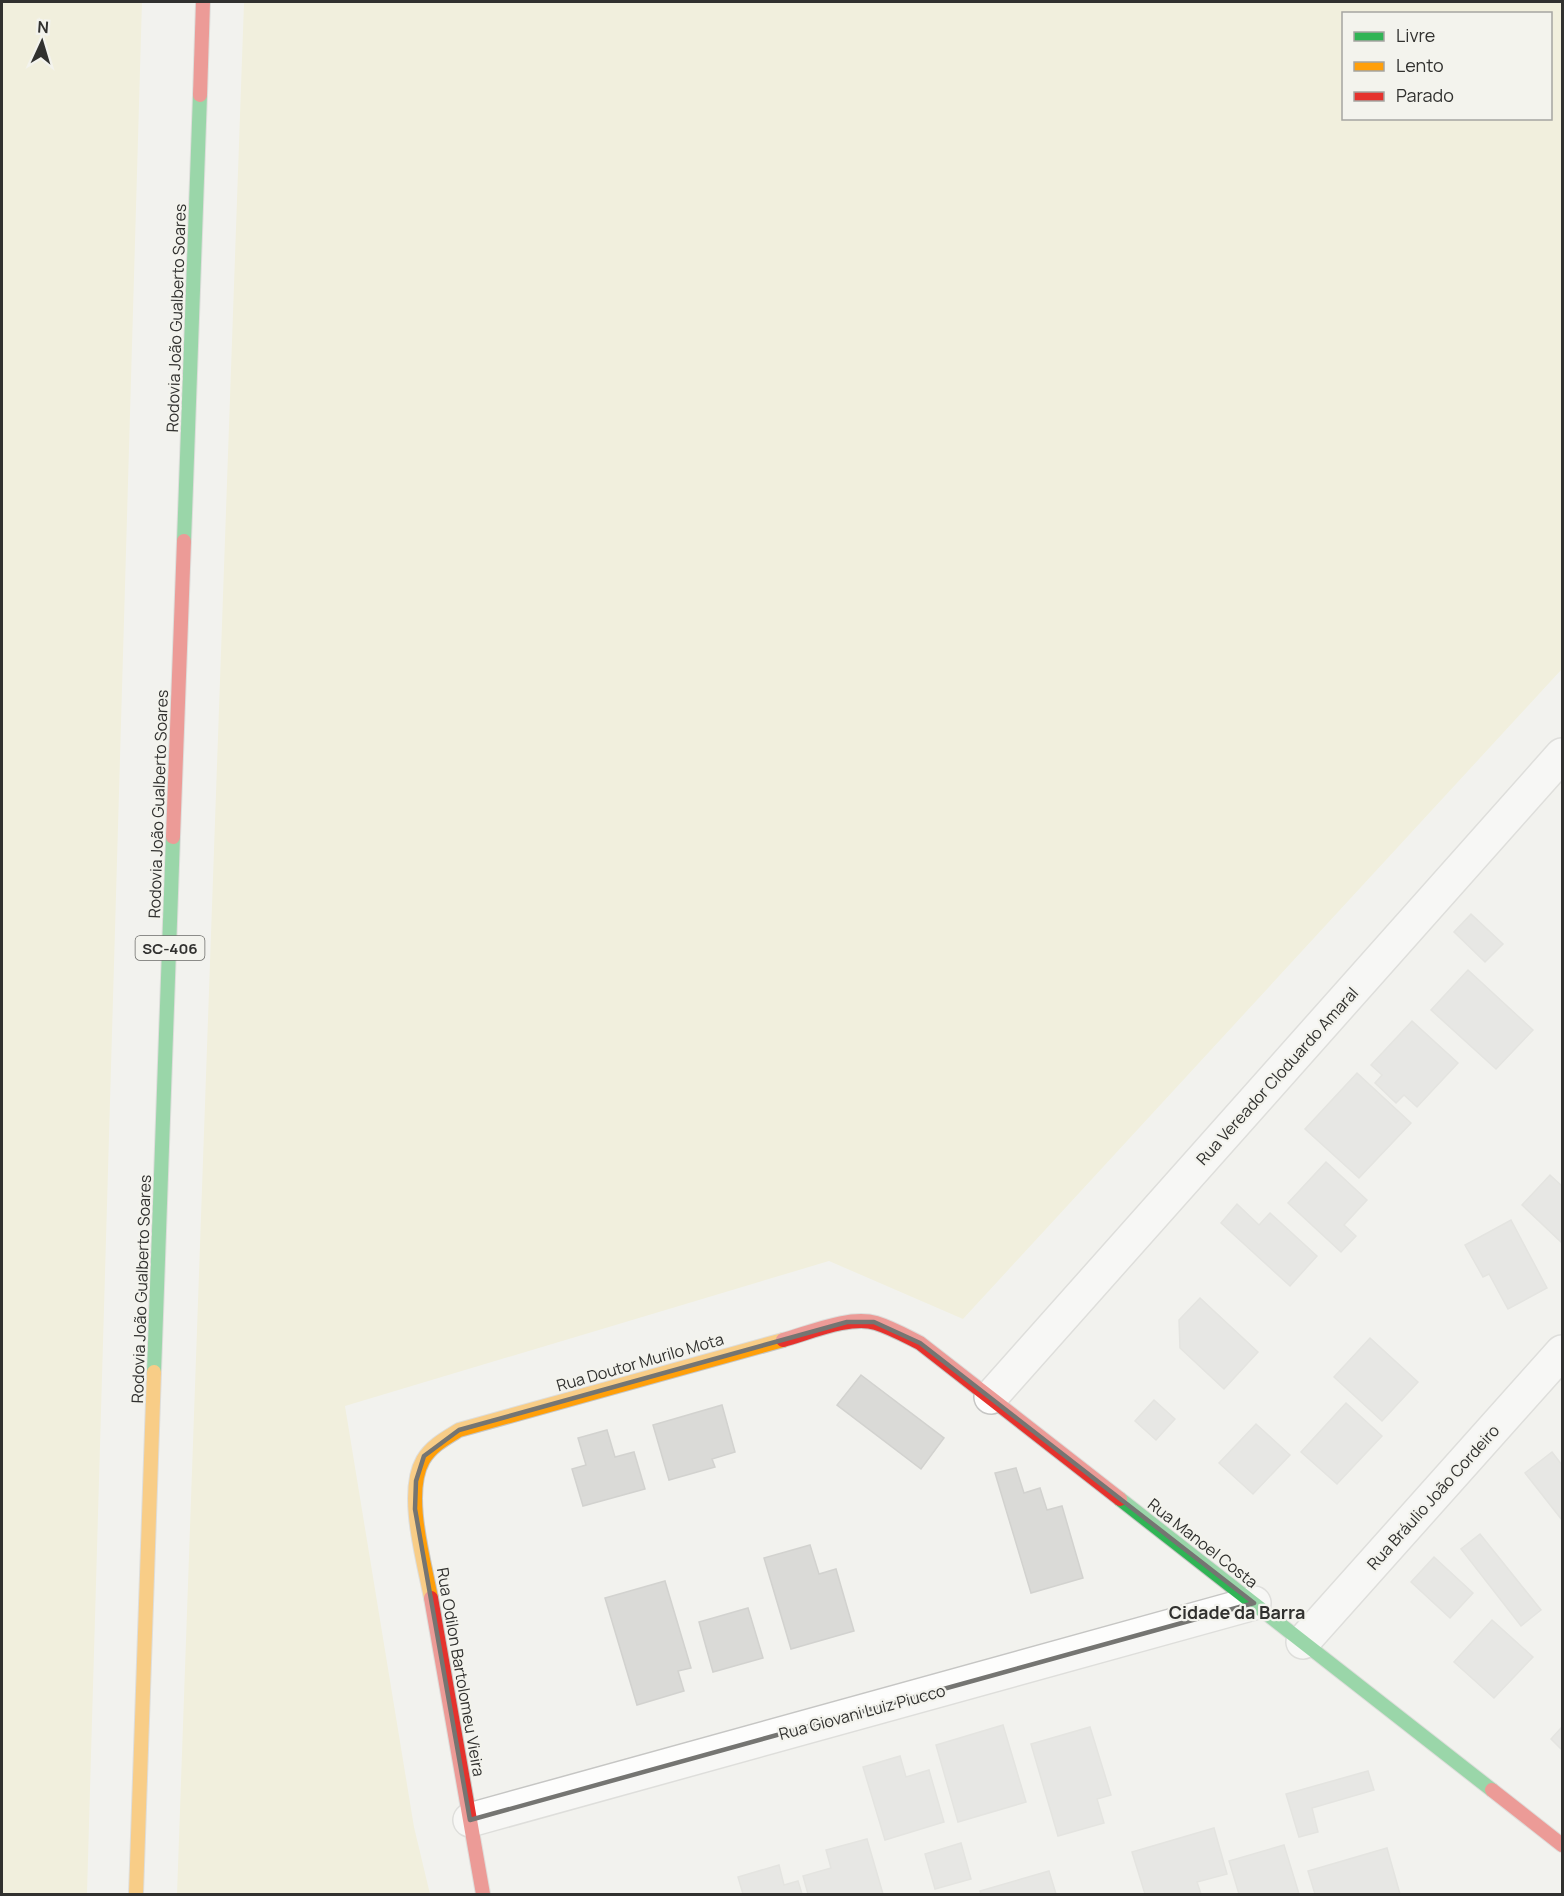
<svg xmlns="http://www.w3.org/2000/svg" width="1564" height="1896" font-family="Manrope,sans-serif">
  <rect width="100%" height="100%" fill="#f2f2ee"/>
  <g fill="#efecc8" fill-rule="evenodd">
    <polygon points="2,2 142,2 87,1894 2,1894"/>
    <path d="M 244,2 L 1562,2 L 1562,669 L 963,1319 L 829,1261 L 345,1406 L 414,1827 L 430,1894 L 177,1894 ZM 1344,14 L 1550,14 L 1550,118 L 1344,118 Z"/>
  </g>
  <g fill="#dadad7" stroke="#d2d2cf" stroke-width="1.5">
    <polygon points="1471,914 1503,944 1485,962 1454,932"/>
    <polygon points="1468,970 1533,1030 1496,1069 1431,1010"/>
    <polygon points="1412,1021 1458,1063 1417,1107 1404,1095 1396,1103 1375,1083 1382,1075 1371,1065"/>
    <polygon points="1357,1073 1411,1123 1359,1178 1305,1129"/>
    <polygon points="1326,1162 1367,1200 1344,1225 1356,1236 1341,1252 1288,1203"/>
    <polygon points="1550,1175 1562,1186 1562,1243 1522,1205"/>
    <polygon points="1237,1204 1259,1225 1270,1213 1317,1256 1290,1286 1221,1223"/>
    <polygon points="1511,1220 1547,1288 1508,1309 1489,1274 1483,1277 1465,1245"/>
    <polygon points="1200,1298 1258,1352 1224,1389 1180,1348 1179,1320"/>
    <polygon points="1370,1338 1418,1382 1382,1421 1334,1377"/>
    <polygon points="861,1375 944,1438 921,1469 837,1405"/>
    <polygon points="1154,1400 1175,1419 1156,1440 1135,1421"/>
    <polygon points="1346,1403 1382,1436 1337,1484 1301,1452"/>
    <polygon points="722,1405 735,1452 712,1459 715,1467 669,1480 653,1425"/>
    <polygon points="1256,1424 1290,1455 1253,1494 1219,1463"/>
    <polygon points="607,1430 615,1457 634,1452 645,1489 583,1506 572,1469 586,1465 578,1438"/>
    <polygon points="1552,1452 1562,1465 1562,1520 1525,1473"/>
    <polygon points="1016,1468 1024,1493 1040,1488 1047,1510 1062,1506 1083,1578 1031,1593 995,1473"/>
    <polygon points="1480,1534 1541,1610 1521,1626 1461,1549"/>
    <polygon points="810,1545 819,1574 836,1569 854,1631 791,1649 764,1558"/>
    <polygon points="1434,1557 1473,1593 1450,1618 1411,1582"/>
    <polygon points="665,1581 691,1668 678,1671 684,1691 637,1705 605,1598"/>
    <polygon points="748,1608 763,1658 713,1672 699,1622"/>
    <polygon points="1492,1620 1533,1657 1494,1698 1454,1662"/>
    <polygon points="1003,1725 1026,1802 958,1822 936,1745"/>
    <polygon points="1090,1727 1111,1795 1097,1799 1104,1823 1058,1836 1031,1744"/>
    <polygon points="1562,1727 1562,1750 1551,1739"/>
    <polygon points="900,1756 906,1777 929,1770 944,1822 885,1840 863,1767"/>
    <polygon points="1368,1771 1374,1790 1312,1808 1318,1832 1299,1837 1286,1794"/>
    <polygon points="1214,1828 1227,1874 1197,1882 1201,1894 1145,1894 1132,1852"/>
    <polygon points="867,1839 883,1894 808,1894 803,1876 831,1868 826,1850"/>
    <polygon points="961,1843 971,1879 935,1889 925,1854"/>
    <polygon points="1284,1845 1299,1894 1239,1894 1229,1861"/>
    <polygon points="1387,1848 1400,1894 1315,1894 1308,1871"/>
    <polygon points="779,1865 784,1885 798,1881 802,1894 743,1894 738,1877"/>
    <polygon points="1049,1871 1056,1894 981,1894 980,1891"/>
  </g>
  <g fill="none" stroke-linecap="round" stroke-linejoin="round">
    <g stroke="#c6c6c4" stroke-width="36">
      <g id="street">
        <polyline points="991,1397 1562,755"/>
        <polyline points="1303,1642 1562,1352"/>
        <polyline points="470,1820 1254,1603"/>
      </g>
    </g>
    <g stroke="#c6c6c4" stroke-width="16">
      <g id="fast">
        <polyline points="184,541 200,95"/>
        <polyline points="154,1372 173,837"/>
        <polyline points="1120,1499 1492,1790"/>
      </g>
    </g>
    <g stroke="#c6c6c4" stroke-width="16">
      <g id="slow">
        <path d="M 431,1598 C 424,1561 404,1493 423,1460 C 431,1446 446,1438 459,1430 L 783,1340"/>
        <polyline points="136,1894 154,1372"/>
      </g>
    </g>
    <g stroke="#c6c6c4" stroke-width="16">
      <g id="jam">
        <polyline points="200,95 203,2"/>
        <polyline points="173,837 184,541"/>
        <path d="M 783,1340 C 809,1333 850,1315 876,1323 C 892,1328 906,1336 920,1343 L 1120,1499"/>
        <polyline points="431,1598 483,1894"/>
        <polyline points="1492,1790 1562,1845"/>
      </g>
    </g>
    <use href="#street" stroke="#fdfdfc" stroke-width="33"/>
    <use href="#fast" stroke="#30b455" stroke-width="14"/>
    <use href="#slow" stroke="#ff9f0a" stroke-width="14"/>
    <use href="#jam" stroke="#e5322d" stroke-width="14"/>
  </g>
  <path d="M0 0H1564V1896H0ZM 847,1322 L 874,1322 L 920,1343 L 1254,1603 L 470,1820 L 415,1509 L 416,1481 L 424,1456 L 459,1430 Z" fill="#f2f2ee" fill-opacity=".55" fill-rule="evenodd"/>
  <path fill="none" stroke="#757572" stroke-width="4.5" stroke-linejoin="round" d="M 847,1322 L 874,1322 L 920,1343 L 1254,1603 L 470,1820 L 415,1509 L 416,1481 L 424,1456 L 459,1430 Z"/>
  <g text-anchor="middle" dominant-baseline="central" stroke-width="4.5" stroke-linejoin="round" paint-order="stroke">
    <rect fill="#f3f3ed" stroke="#6b6b68" stroke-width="1.5" x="135.5" y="936" width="69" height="24" rx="4.5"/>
    <g font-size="15" font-weight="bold" fill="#31312f">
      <text x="170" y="948">SC-406</text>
    </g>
    <g font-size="16" fill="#31312f" stroke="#f3f3ed">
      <text transform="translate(176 318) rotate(-88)">Rodovia João Gualberto Soares</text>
      <text transform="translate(158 804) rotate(-88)">Rodovia João Gualberto Soares</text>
      <text transform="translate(1277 1076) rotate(-48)">Rua Vereador Cloduardo Amaral</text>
      <text transform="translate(141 1289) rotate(-88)">Rodovia João Gualberto Soares</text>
      <text transform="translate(640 1362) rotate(-16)">Rua Doutor Murilo Mota</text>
      <text transform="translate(1433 1497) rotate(-48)">Rua Bráulio João Cordeiro</text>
      <text transform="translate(1203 1543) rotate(38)">Rua Manoel Costa</text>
      <text transform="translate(461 1672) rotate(80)">Rua Odilon Bartolomeu Vieira</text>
      <text transform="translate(862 1712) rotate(-15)">Rua Giovani Luiz Piucco</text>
    </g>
    <g font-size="18" font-weight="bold" fill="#31312f" stroke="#f3f3ed">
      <text x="1237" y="1612">Cidade da Barra</text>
    </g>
  </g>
  <rect width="1564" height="1896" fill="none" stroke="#31312f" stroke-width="6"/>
  <rect x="1342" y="12" width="210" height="108" fill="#f3f3ed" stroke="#a5a5a1" stroke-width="1.5"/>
  <rect x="1354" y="32" width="30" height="9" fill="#30b455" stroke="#a5a5a1" stroke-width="1.5"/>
  <text x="1396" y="42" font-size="18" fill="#31312f">Livre</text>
  <rect x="1354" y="62" width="30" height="9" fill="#ff9f0a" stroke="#a5a5a1" stroke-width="1.5"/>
  <text x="1396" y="72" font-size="18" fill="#31312f">Lento</text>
  <rect x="1354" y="92" width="30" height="9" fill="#e5322d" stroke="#a5a5a1" stroke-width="1.5"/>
  <text x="1396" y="102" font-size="18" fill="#31312f">Parado</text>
  <g transform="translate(42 42) rotate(4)" stroke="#f3f3ed" stroke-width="4.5" paint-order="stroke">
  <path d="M0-4.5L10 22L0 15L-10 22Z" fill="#31312f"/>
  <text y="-9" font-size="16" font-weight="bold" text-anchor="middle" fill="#31312f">N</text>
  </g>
</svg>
